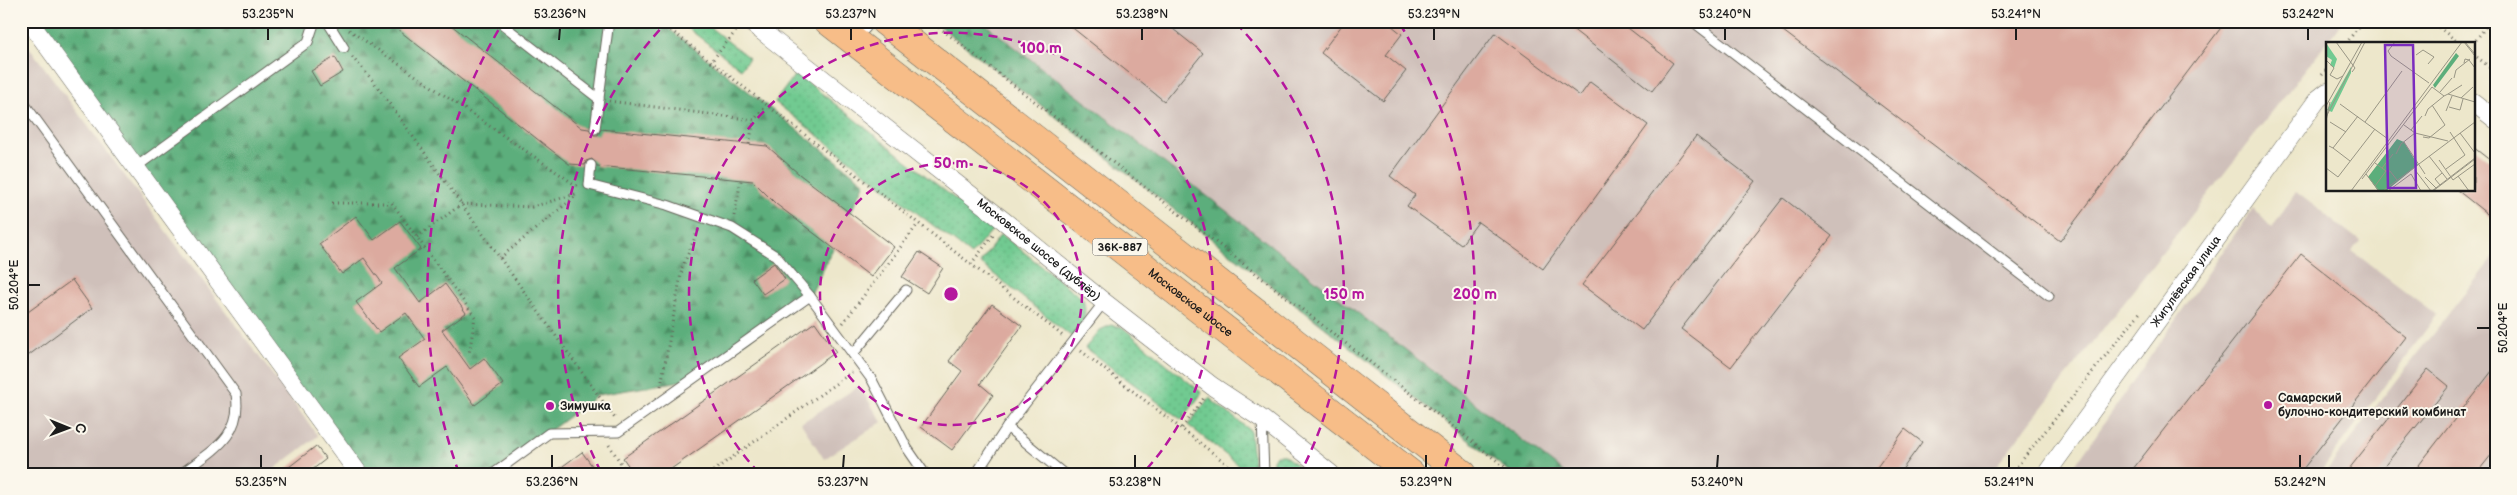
<svg xmlns="http://www.w3.org/2000/svg" width="2517" height="495" font-family="'Balsamiq Sans',sans-serif">
  <defs>
    <pattern id="grass-dots" width="8" height="8" patternUnits="userSpaceOnUse" patternTransform="scale(1.25)"><rect width="8" height="8" fill="#71ca91"/><path d="M2 2h.1M6 6h.1" fill="none" stroke="#61ad7c" stroke-width="1.8" stroke-linecap="round"/></pattern>
    <pattern id="forest-firs" width="22" height="20" patternUnits="userSpaceOnUse" patternTransform="scale(1.25)"><rect width="22" height="20" fill="#5cae7b"/><path d="M5 1l3.5 6h-7zM16 11l3.5 6h-7z" fill="#4b8d64"/></pattern>
  </defs>
  <rect width="100%" height="100%" fill="#fbf7ec"/>
  <filter id="ink" filterUnits="userSpaceOnUse"><feTurbulence type="fractalNoise" baseFrequency=".02" numOctaves="2"/><feDisplacementMap in="SourceGraphic" scale="10" xChannelSelector="R" yChannelSelector="G"/><feConvolveMatrix kernelMatrix="1 2 1 2 8 2 1 2 1" color-interpolation-filters="sRGB"/></filter>
  <filter id="wash" filterUnits="userSpaceOnUse"><feTurbulence type="fractalNoise" baseFrequency=".0096" numOctaves="4" result="noise"/><feDisplacementMap in="SourceGraphic" scale="20" xChannelSelector="R" yChannelSelector="G"/><feGaussianBlur stdDeviation="1.12" result="paint"/><feColorMatrix in="noise" values="0 0 0 0 0 0 0 0 0 0 0 0 0 0 0 0 0 1.4 0 .05"/><feComposite in="paint" operator="in"/></filter>
  <g filter="url(#wash)">
    <rect width="100%" height="100%" fill="#ede7cb"/>
    <g fill="#cfc0ba">
      <polygon points="979,21 2343,21 1990,474 1566,474"/>
      <polygon points="21,36 318,436 268,474 21,474"/>
      <polygon points="2296,192 2360,241 2352,251 2437,315 2319,474 2069,474 2253,208 2272,228"/>
      <polygon points="2496,254 2496,474 2324,474 2397,379"/>
      <polygon points="859,386 882,422 824,459 801,423"/>
    </g>
    <g fill="url(#grass-dots)" stroke="#467356">
      <polygon points="689,21 702,21 749,58 741,69 685,26"/>
      <polygon points="796,73 993,229 971,255 775,102"/>
      <path d="M 1001,234 L 1083,299 C 1088,317 1083,324 1072,337 L 980,263 Z"/>
      <polygon points="1111,325 1122,327 1202,393 1182,420 1085,348 1100,330"/>
      <polygon points="1209,398 1250,430 1254,474 1250,474 1188,425"/>
      <polygon points="1276,455 1284,455 1308,474 1273,474 1273,460"/>
    </g>
    <g fill="url(#forest-firs)" stroke="#3c654c">
      <polygon points="28,21 659,21 865,183 810,296 693,379 598,395 492,474 359,474"/>
      <polygon points="933,21 981,21 1566,474 1512,474"/>
    </g>
    <g id="blocks">
      <g fill="#dcaa9f">
        <polygon points="387,21 446,21 582,128 589,129 594,135 598,135 601,129 610,130 767,146 799,174 894,247 871,277 776,204 753,181 597,166 592,159 586,161 585,165 569,164"/>
        <polygon points="1064,21 1163,21 1203,53 1164,101"/>
        <polygon points="1345,21 1386,21 1402,34 1386,55 1406,71 1383,101 1321,53"/>
        <polygon points="1562,21 1619,21 1673,63 1652,91"/>
        <polygon points="1770,21 2226,21 2060,241"/>
        <polygon points="1495,33 1580,96 1590,82 1648,125 1543,269 1478,222 1461,245 1407,206 1415,195 1390,176"/>
        <polygon points="335,57 343,72 320,86 311,71"/>
        <polygon points="1696,136 1755,181 1642,330 1582,285"/>
        <polygon points="2473,147 2496,165 2496,221 2457,190 2473,190"/>
        <polygon points="1783,198 1832,236 1731,367 1681,329"/>
        <polygon points="356,216 374,240 400,221 421,249 395,268 420,303 445,284 466,313 442,330 470,369 484,358 503,384 475,405 447,367 419,387 398,358 425,339 406,313 379,332 356,302 382,283 364,258 342,274 319,244"/>
        <polygon points="919,252 943,268 927,293 902,277"/>
        <polygon points="2301,254 2406,337 2299,474 2129,474"/>
        <polygon points="774,263 785,279 763,294 752,279"/>
        <polygon points="72,280 92,308 21,361 21,317"/>
        <polygon points="992,304 1022,326 980,384 993,395 952,450 921,427 962,371 949,361"/>
        <polygon points="815,322 836,352 664,474 634,474 623,458"/>
        <polygon points="2496,366 2496,449 2476,474 2412,474"/>
        <polygon points="2428,369 2449,386 2378,474 2345,474"/>
        <polygon points="1905,429 1922,442 1899,474 1872,474"/>
        <polygon points="316,446 326,459 307,474 280,474"/>
        <polygon points="582,452 598,474 552,474"/>
      </g>
    </g>
  </g>
  <g filter="url(#ink)">
    <use href="#blocks" fill-opacity="0" stroke="#656359" stroke-width="1"/>
    <g fill="none" stroke-linecap="round" stroke-linejoin="round">
      <g stroke="#656359" stroke-width="11">
        <g id="lane">
          <polyline points="327,21 344,48"/>
          <polyline points="498,21 599,99"/>
          <polyline points="1692,21 2049,296"/>
          <polyline points="865,29 871,21"/>
          <path d="M 21,99 L 236,394 C 243,437 211,451 181,474"/>
          <polyline points="595,129 609,21"/>
          <polyline points="591,165 589,185 667,205 732,228 776,256 810,296 872,380 907,448 925,474"/>
          <polyline points="136,167 308,42 315,21"/>
          <polyline points="853,354 906,290"/>
          <polyline points="1262,419 1264,474"/>
          <polyline points="1007,427 1064,474"/>
          <polyline points="493,474 549,433 618,432 810,296"/>
          <polyline points="976,474 1007,427 1104,302"/>
        </g>
      </g>
      <g stroke="#656359" stroke-width="19">
        <g id="street">
          <polyline points="29,21 359,474"/>
          <path id="s1" d="M 749,21 L 1004,221 L 1104,302 L 1212,386 L 1262,419 L 1331,474"/>
          <polyline points="2473,102 2496,120"/>
          <path id="s2" d="M 2046,474 L 2318,99 L 2327,92"/>
        </g>
      </g>
      <g stroke="#656359" stroke-width="29">
        <g id="primary">
          <path id="s3" d="M 828,21 L 1411,474"/>
          <polyline points="884,21 1463,474"/>
        </g>
      </g>
      <g stroke="#656359" stroke-width="3" stroke-dasharray="1 4" stroke-linecap="butt">
        <polyline points="659,21 1063,336"/>
        <polyline points="786,21 790,25 789,31"/>
        <polyline points="931,21 1514,474"/>
        <polyline points="2431,21 2460,44"/>
        <polyline points="349,30 577,186"/>
        <polyline points="2346,44 2362,21"/>
        <polyline points="2473,44 2490,21"/>
        <polyline points="2473,54 2496,72"/>
        <polyline points="352,57 374,82 616,420"/>
        <polyline points="710,63 736,31"/>
        <polyline points="2322,75 2327,69"/>
        <polyline points="609,101 754,120 766,106"/>
        <polyline points="749,144 754,120"/>
        <polyline points="332,203 392,203 475,317 469,354"/>
        <polyline points="734,216 741,180"/>
        <polyline points="417,237 462,204 532,207 579,193"/>
        <polyline points="500,258 577,195"/>
        <polyline points="971,264 994,234"/>
        <polyline points="843,323 918,224"/>
        <polyline points="1081,351 1240,474"/>
        <polyline points="661,386 682,268 699,228"/>
        <polyline points="1182,428 1204,398"/>
        <polyline points="609,445 628,474"/>
        <polyline points="619,474 623,466"/>
        <polyline points="709,474 852,372"/>
        <polyline points="2011,474 2142,310"/>
      </g>
      <use href="#lane" stroke="#fff" stroke-width="9"/>
      <use href="#street" stroke="#fff" stroke-width="18"/>
      <use href="#primary" stroke="#f7bd88" stroke-width="28"/>
    </g>
  </g>
  <path fill="none" stroke="#1c1c1c" stroke-width="2" d="M 268,40 L 268,28M 559,40 L 560,28M 851,40 L 851,28M 1142,40 L 1142,28M 1434,40 L 1434,28M 1725,40 L 1725,28M 2016,40 L 2016,28M 2308,40 L 2308,28M 28,285 L 40,285M 2477,328 L 2490,328M 261,468 L 261,455M 552,468 L 552,455M 843,468 L 844,455M 1135,468 L 1135,455M 1426,468 L 1426,455M 1717,468 L 1718,455M 2009,468 L 2009,455M 2300,468 L 2300,455"/>
  <g fill="none" stroke="#b5179e" stroke-width="2.5" stroke-dasharray="9 6">
    <circle cx="951" cy="294" r="131"/>
    <path d="M759 473A262 262 0 1 1 1143 473"/>
    <path d="M601 472A393 393 0 0 1 666 23M1236 23A393 393 0 0 1 1301 472"/>
    <path d="M459 473A524 524 0 0 1 502 24M1400 24A524 524 0 0 1 1443 473"/>
  </g>
  <g fill="#b5179e" stroke="#fbf7ec" stroke-width="2">
    <circle cx="2268" cy="405" r="5"/>
    <circle cx="550" cy="406" r="5"/>
  </g>
  <g text-anchor="middle" dominant-baseline="central" stroke-width="4" stroke-linejoin="round" paint-order="stroke">
    <rect fill="#fbf7ec" stroke="#5f5e5a" stroke-width="1" x="1092.5" y="238.5" width="55" height="17" rx="4"/>
    <g font-size="11" font-weight="bold" fill="#1c1c1c">
      <text x="1120" y="247">36К-887</text>
    </g>
    <g font-size="12" fill="#1c1c1c" stroke="#fbf7ec">
      <text stroke="none"><textPath href="#s1" startOffset="369">Московское шоссе (дублёр)</textPath></text>
      <text stroke="none"><textPath href="#s2" startOffset="238">Жигулёвская улица</textPath></text>
      <text stroke="none"><textPath href="#s3" startOffset="459">Московское шоссе</textPath></text>
    </g>
    <g font-size="12" font-weight="bold" fill="#1c1c1c" stroke="#fbf7ec" text-anchor="start">
      <text x="2278" y="398">Самарский<tspan x="2278" dy="14">булочно-кондитерский комбинат</tspan></text>
      <text x="560" y="406">Зимушка</text>
    </g>
  </g>
  <g transform="translate(2326 42)">
    <rect width="149" height="149" fill="#ede7cb"/>
    <path d="M 0,1 L 11,17 L 8,26 L 4,23 L 6,18 L 0,14 ZM 25,25 L 25,31 L 6,70 L 1,68 Z" fill="#71ca91"/>
    <path d="M 130,11 L 133,14 L 109,46 L 107,43 ZM 71,97 L 78,100 L 92,123 L 60,149 L 52,149 L 42,135 Z" fill="#5cae7b"/>
    <path fill="none" stroke="#999685" stroke-width="1" d="M 10,0 L 29,26 L 26,30M 69,0 L 62,9 L 65,14 L 103,41M 138,0 L 149,14M 139,0 L 149,12M 90,13 L 97,8 L 108,15 L 102,22M 0,18 L 8,26 L 4,33 L 11,37 L 17,34M 138,21 L 139,17 L 143,18 L 149,26M 128,36 L 130,28 L 144,17M 106,45 L 118,54 L 122,52 L 149,60M 114,50 L 126,36M 122,52 L 136,43M 135,56 L 147,45M 14,62 L 62,97M 0,64 L 36,0M 123,65 L 134,68 L 137,57M 120,69 L 126,54M 99,74 L 102,67 L 118,54M 0,75 L 39,0M 0,79 L 4,60M 4,80 L 20,90M 39,80 L 76,29M 78,83 L 89,91 L 122,99M 85,88 L 96,74M 134,91 L 149,111M 97,95 L 103,96 L 119,83 L 106,63M 78,100 L 99,132M 3,104 L 7,106 L 32,74M 7,106 L 24,119M 70,112 L 75,102 L 89,91M 103,114 L 121,137M 113,118 L 127,138 L 149,122M 49,121 L 60,129 L 64,129 L 71,138M 0,126 L 12,135 L 49,87M 56,126 L 67,112M 120,127 L 139,113 L 124,90M 89,128 L 105,149M 40,132 L 53,149M 132,134 L 143,149M 99,135 L 110,146M 36,137 L 106,45M 114,143 L 109,137 L 116,131M 49,144 L 60,129M 25,149 L 136,0M 57,149 L 149,80M 62,149 L 85,132 L 95,149M 106,149 L 149,116M 107,149 L 149,117"/>
    <path fill="#7b2cbf" fill-opacity="0.15" stroke="#7b2cbf" stroke-width="2.5" d="M 59,3 L 87,3 L 90,146 L 62,146 Z"/>
    <rect width="149" height="149" fill="none" stroke="#1c1c1c" stroke-width="2.5"/>
  </g>
  <circle cx="951" cy="294" r="8" fill="#b5179e" stroke="#fbf7ec" stroke-width="2.5"/>
  <g font-size="15" text-anchor="middle" font-weight="bold" fill="#b5179e" stroke="#fbf7ec" stroke-width="4" stroke-linejoin="round" paint-order="stroke">
    <text x="1041" y="53">100 m</text>
    <text x="951" y="168">50 m</text>
    <text x="1344" y="299">150 m</text>
    <text x="1475" y="299">200 m</text>
  </g>
  <rect width="2517" height="495" fill="none" stroke="#fbf7ec" stroke-width="55"/>
  <g transform="translate(68 428) rotate(91)" stroke="#fbf7ec" stroke-width="4" paint-order="stroke">
  <path d="M0-4L9 19L0 12L-9 19Z" fill="#1c1c1c"/>
  <text y="-8" font-size="14" font-weight="bold" text-anchor="middle" fill="#1c1c1c">С</text>
  </g>
  <rect x="28" y="28" width="2462" height="440" fill="none" stroke="#1c1c1c" stroke-width="2"/>
  <g font-size="12" text-anchor="middle" fill="#1c1c1c">
    <text x="268" y="18">53.235°N</text>
    <text x="560" y="18">53.236°N</text>
    <text x="851" y="18">53.237°N</text>
    <text x="1142" y="18">53.238°N</text>
    <text x="1434" y="18">53.239°N</text>
    <text x="1725" y="18">53.240°N</text>
    <text x="2016" y="18">53.241°N</text>
    <text x="2308" y="18">53.242°N</text>
    <text transform="translate(14 285) rotate(-90)" y="4">50.204°E</text>
    <text transform="translate(2503 328) rotate(-90)" y="4">50.204°E</text>
    <text x="261" y="486">53.235°N</text>
    <text x="552" y="486">53.236°N</text>
    <text x="843" y="486">53.237°N</text>
    <text x="1135" y="486">53.238°N</text>
    <text x="1426" y="486">53.239°N</text>
    <text x="1717" y="486">53.240°N</text>
    <text x="2009" y="486">53.241°N</text>
    <text x="2300" y="486">53.242°N</text>
  </g>
</svg>
